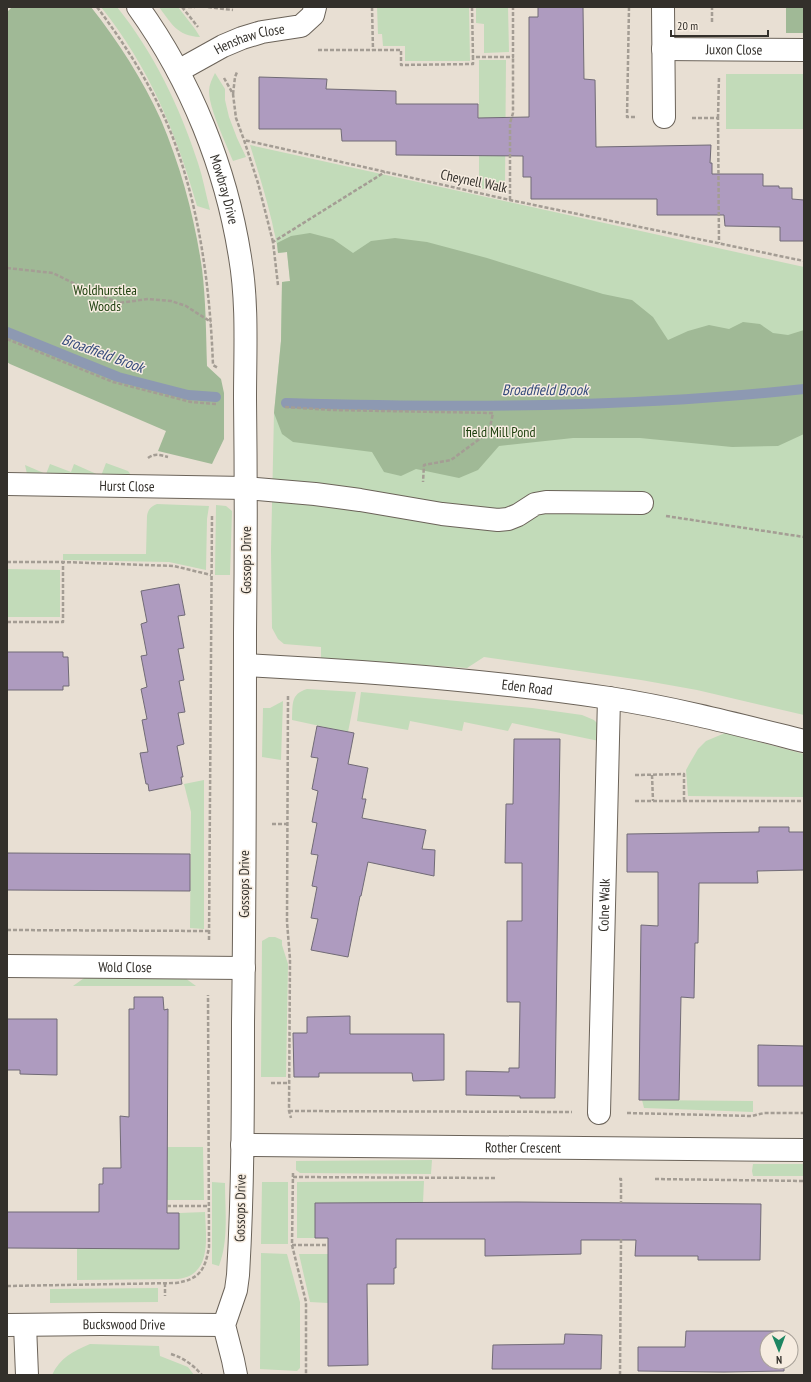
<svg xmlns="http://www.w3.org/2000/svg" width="811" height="1382" font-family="'PT Sans Narrow',sans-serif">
  <rect width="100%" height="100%" fill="#e8dfd3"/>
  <g fill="#c2dbb9">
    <path d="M 101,7 L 117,7 C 154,53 180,107 198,163 C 203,178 206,195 210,210 L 197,206 C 176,132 149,67 101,7 Z"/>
    <path d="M 159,7 L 178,7 L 195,29 L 200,37 C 177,36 172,24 159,7 Z"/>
    <polygon points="377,7 469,7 470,61 405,61 405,46 383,46 382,34 378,34"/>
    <polygon points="476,7 508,7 509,52 484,53 484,24 476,23"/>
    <polygon points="479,60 506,60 505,185 497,192 479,188"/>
    <path d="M 215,73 L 225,89 L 225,100 L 229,117 L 237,138 L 246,157 L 233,161 C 226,143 209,109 209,91 C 209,85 212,79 215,73 Z"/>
    <rect x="726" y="74" width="78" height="55"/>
    <path d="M 250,145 L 804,267 L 804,715 L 697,690 L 641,680 L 484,657 L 467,668 L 321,658 L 321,647 L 284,644 L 278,639 L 272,628 L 271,550 L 274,413 L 281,341 L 282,282 L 290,281 L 287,252 L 278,253 C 277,242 274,232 272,222 C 266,196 258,171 250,145 Z"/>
    <polygon points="106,463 128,471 133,478 27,474 25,465 46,474 50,464 71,472 74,464 101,476"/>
    <path d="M 157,504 L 209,506 L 207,519 L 206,570 L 169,562 L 63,560 L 63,554 L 146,554 L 147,516 C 148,510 150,507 157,504 Z"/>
    <polygon points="216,505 226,506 232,511 230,575 215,575"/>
    <polygon points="8,569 60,570 60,617 8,617"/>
    <path d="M 307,689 L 356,692 L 348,732 L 292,720 C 293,705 290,694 307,689 Z"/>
    <polygon points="361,692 532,708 582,715 594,720 598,724 599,741 512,723 508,731 464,722 462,731 410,721 408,730 357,721"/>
    <polygon points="283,701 281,760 262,757 263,708 270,708"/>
    <polygon points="725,733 804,754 804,797 688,796 686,770 691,761 698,749 706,741"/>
    <polygon points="204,780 204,929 190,928 191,812 184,784"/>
    <polygon points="269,937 275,937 282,940 282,945 288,964 286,1077 261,1077 262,941"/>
    <polygon points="87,976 185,978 196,986 73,986"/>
    <polygon points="642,1100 753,1101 753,1112 644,1108"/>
    <polygon points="167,1147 203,1147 204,1200 167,1200"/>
    <polygon points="432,1160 431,1174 300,1173 296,1170 296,1161"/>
    <polygon points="753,1164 804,1164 804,1176 753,1176 752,1171"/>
    <polygon points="424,1181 423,1203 315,1238 297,1238 297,1182"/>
    <path d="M 212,1182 L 225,1183 C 225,1210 229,1240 219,1266 L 212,1264 Z"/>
    <polygon points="262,1182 288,1182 288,1244 261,1244"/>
    <path d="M 205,1212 C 206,1238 212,1275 178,1279 L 77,1280 L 77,1249 L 178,1249 L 179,1213 Z"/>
    <polygon points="261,1253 287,1254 300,1302 300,1368 297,1371 260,1369"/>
    <polygon points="299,1254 328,1254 328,1303 310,1302"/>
    <polygon points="158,1288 158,1302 50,1303 50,1289"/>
    <path d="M 90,1344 L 159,1346 L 160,1356 L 188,1367 L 194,1375 L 52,1375 C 60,1358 73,1351 90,1344 Z"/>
  </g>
  <g fill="#a0b996">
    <path d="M 12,7 L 91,7 C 118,41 143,80 161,120 C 181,167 195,219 202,269 C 206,301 206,334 207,366 L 221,379 L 224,393 L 224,439 L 212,464 L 158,451 L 166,431 L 10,364 L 7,362 L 7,12 Z"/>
    <rect x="786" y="7" width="18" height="26"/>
    <polygon points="310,233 333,239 353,253 371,241 395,238 427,242 487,258 603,294 632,300 653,317 668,340 688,331 709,325 729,329 743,322 760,324 773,333 788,335 804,330 804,434 778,446 732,447 640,438 573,438 499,446 478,470 459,478 416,469 401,476 384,472 372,452 293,442 282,434 274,413 281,341 282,282 290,281 287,252 278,253 277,243 291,236"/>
  </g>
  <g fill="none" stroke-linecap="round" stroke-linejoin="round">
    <g stroke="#8d99b2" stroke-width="10">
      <polyline points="7,332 118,377 188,395 216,397"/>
      <path d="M 286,403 C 458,408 632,408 804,389"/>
    </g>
  </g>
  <g fill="#ae9bbf" stroke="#716b76">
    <polygon points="538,7 583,7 584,79 595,80 596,147 711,145 710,163 712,163 712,174 763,174 763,186 779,186 779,188 792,188 792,199 804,200 804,241 780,241 780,227 725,226 724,215 657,215 657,199 531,199 531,177 523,177 523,156 396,155 396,141 342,141 341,129 259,129 259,77 327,79 326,89 396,91 396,104 478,104 478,118 529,117 529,17 538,17"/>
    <polygon points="179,584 185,615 178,616 184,648 178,649 184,680 179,681 185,712 178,713 184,744 177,746 183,777 181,777 182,784 149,791 148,784 146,784 140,753 148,752 142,720 147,719 141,689 147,687 141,656 147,655 141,624 147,622 141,591"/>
    <polygon points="7,652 63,652 63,657 68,657 69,686 63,686 63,690 7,690"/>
    <polygon points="317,726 354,733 348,764 368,768 362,799 366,799 362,818 426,830 422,849 435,850 434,876 368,862 361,896 360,896 348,957 311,950 318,919 311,918 317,887 312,886 318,855 311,854 317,823 312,822 318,791 312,789 318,758 311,757"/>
    <polygon points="514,739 560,739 555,1098 520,1098 520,1096 466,1095 466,1071 509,1072 509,1068 519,1068 520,1002 507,1002 507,921 522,921 522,863 505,863 506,804 513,804"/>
    <polygon points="759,827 789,827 789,832 804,832 804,870 757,871 758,883 699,883 698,943 695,943 694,998 681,997 679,1100 639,1100 641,925 658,926 658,872 627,872 627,834 759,832"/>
    <polygon points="7,853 190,854 190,891 7,890"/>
    <polygon points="134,997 163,997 164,1010 168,1009 167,1213 179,1213 179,1249 7,1248 7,1212 99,1212 99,1184 103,1184 103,1168 121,1168 120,1116 129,1117 129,1009 134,1009"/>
    <polygon points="350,1016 350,1034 444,1034 444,1080 413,1081 412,1073 319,1073 319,1077 294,1077 293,1033 307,1033 307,1017"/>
    <polygon points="7,1019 57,1019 57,1075 20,1074 20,1070 7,1070"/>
    <polygon points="758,1045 804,1046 804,1086 758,1086"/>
    <polygon points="517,1202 761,1204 760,1260 698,1260 698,1256 635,1256 636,1240 581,1240 581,1254 485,1256 485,1239 396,1239 396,1268 394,1268 394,1284 367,1284 368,1365 328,1366 328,1238 315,1238 315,1203"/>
    <polygon points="686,1331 784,1331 784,1338 767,1338 767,1362 784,1362 784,1371 724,1372 638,1371 638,1347 685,1347"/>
    <polygon points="565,1334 602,1335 601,1369 492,1369 493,1345 564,1344"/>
  </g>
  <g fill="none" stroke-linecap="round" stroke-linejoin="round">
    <g stroke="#6b6359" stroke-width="24">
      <g id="minor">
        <path id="s1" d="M 138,7 C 191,81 226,168 240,257 C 248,304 245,352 245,399 C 246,477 246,555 245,633 C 245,762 245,892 243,1022 C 243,1106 243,1191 238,1275 L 236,1290 L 224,1325 L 233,1360 L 236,1375"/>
        <polyline points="663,7 664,117"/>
        <path id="s2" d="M 663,49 L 804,50"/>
        <path id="s3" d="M 178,71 L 223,46 L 242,38 L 262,32 L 301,26 L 313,15 L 315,7"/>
        <path id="s4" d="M 7,484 L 246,488 L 315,494 L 360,500 L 442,514 L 498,520 L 508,519 L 518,515 L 535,504 L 546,502 L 642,503"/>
        <path id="s5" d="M 245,665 C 367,671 489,680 609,698 C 675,708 740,725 804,741"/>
        <path id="s6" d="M 7,966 L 244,968"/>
        <path id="s7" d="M 599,1113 L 609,698"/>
        <path id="s8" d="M 242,1145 L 804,1150"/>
        <path id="s9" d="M 7,1325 L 101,1324 L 224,1325"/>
        <polyline points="25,1325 27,1375"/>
      </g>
    </g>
    <g stroke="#a49d94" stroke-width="2.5" stroke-dasharray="4 2" stroke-linecap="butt">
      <path d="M 97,7 C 127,47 155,91 173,138 C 200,210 210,288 213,365 L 218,368"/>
      <polyline points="182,7 198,27"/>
      <polyline points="182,7 195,7"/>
      <polyline points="208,7 233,10"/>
      <polyline points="372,7 373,50 401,50 401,65 473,64 473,57 513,57 513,7"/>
      <polyline points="472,7 473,57"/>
      <polyline points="629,7 627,117 637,117"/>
      <polyline points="712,22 712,7"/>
      <polyline points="318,50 373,50"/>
      <polyline points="224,78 233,94 236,118 244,140"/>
      <polyline points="233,94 235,77 237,72"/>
      <polyline points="692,118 718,118 719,243"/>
      <polyline points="718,118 719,76"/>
      <polyline points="510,200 510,123 513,113 513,57"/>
      <polyline points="273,242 258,183 244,140 510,200 804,261"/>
      <polyline points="7,268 53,273 85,289 119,303 148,299 171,301 186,306 211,322"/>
      <polyline points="278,285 273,242 385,172"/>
      <polyline points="7,339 113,382 191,402 216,404"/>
      <polyline points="285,407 331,410 493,413 489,432 451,460 424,465 423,482"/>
      <path d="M 148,458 C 155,453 160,455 168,457"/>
      <polyline points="666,516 804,537"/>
      <polyline points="7,562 63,562"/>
      <polyline points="7,622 63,622 63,562 174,566 211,575"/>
      <polyline points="288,696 287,922 290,959 289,1111 291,1118"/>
      <polyline points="635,775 684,774 684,801"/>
      <polyline points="652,775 653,801"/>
      <polyline points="635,801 804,801"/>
      <polyline points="272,824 287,824"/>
      <polyline points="7,930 209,931"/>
      <polyline points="209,940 212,515"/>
      <polyline points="271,1083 289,1083"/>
      <polyline points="289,1111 572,1112"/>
      <polyline points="627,1113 752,1116 764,1113 804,1113"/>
      <polyline points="293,1173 292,1245 306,1302 306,1375"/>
      <polyline points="293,1177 496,1178"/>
      <polyline points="619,1179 621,1179 621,1203"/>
      <polyline points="655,1179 804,1181"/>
      <polyline points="167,1206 208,1206"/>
      <polyline points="292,1245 328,1245"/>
      <polyline points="165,1283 165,1296"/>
      <path d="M 7,1286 L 176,1283 C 200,1279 205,1270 209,1247 L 208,995"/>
      <path d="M 171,1354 C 184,1358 193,1365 202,1375"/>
      <polyline points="620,1375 621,1239"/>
    </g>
    <use href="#minor" stroke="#fff" stroke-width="22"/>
  </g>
  <g text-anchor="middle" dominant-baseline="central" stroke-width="3" stroke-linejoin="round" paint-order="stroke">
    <g font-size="14" fill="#33302b" stroke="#f6ece0">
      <text stroke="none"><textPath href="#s3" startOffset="79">Henshaw Close</textPath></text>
      <text stroke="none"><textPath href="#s2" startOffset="71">Juxon Close</textPath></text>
      <text transform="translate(474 181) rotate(12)">Cheynell Walk</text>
      <text stroke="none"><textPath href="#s1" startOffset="203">Mowbray Drive</textPath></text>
      <text stroke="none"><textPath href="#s4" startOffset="120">Hurst Close</textPath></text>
      <text transform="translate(246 560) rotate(-90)">Gossops Drive</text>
      <text stroke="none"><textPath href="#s5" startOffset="283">Eden Road</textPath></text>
      <text transform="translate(244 884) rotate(-90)">Gossops Drive</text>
      <text stroke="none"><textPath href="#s7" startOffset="208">Colne Walk</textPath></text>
      <text stroke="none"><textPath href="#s6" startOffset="118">Wold Close</textPath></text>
      <text stroke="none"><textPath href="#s8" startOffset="281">Rother Crescent</textPath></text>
      <text transform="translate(240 1208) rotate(-89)">Gossops Drive</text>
      <text stroke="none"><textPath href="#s9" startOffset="117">Buckswood Drive</textPath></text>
    </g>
    <g font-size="14" fill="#1c3e0c" stroke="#f6ece0">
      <text x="105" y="290">Woldhurstlea<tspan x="105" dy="16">Woods</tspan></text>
      <text x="499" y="432">Ifield Mill Pond</text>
    </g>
    <g font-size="15" font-style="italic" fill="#344a7b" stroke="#f6ece0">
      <text transform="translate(103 353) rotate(20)">Broadfield Brook</text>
      <text x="545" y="389">Broadfield Brook</text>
    </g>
  </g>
  <rect width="811" height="1382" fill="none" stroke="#33302b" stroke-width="16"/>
  <g transform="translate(779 1350) rotate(179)"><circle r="19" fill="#f6ece0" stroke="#a8a198"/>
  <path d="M0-3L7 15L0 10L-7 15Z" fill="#1e8662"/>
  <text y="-6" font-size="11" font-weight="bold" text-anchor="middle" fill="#33302b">N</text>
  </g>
  <path d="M671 30v6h97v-6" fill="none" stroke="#33302b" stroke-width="2"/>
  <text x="677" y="30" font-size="12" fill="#33302b" stroke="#f6ece0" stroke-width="3" paint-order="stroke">20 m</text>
</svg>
